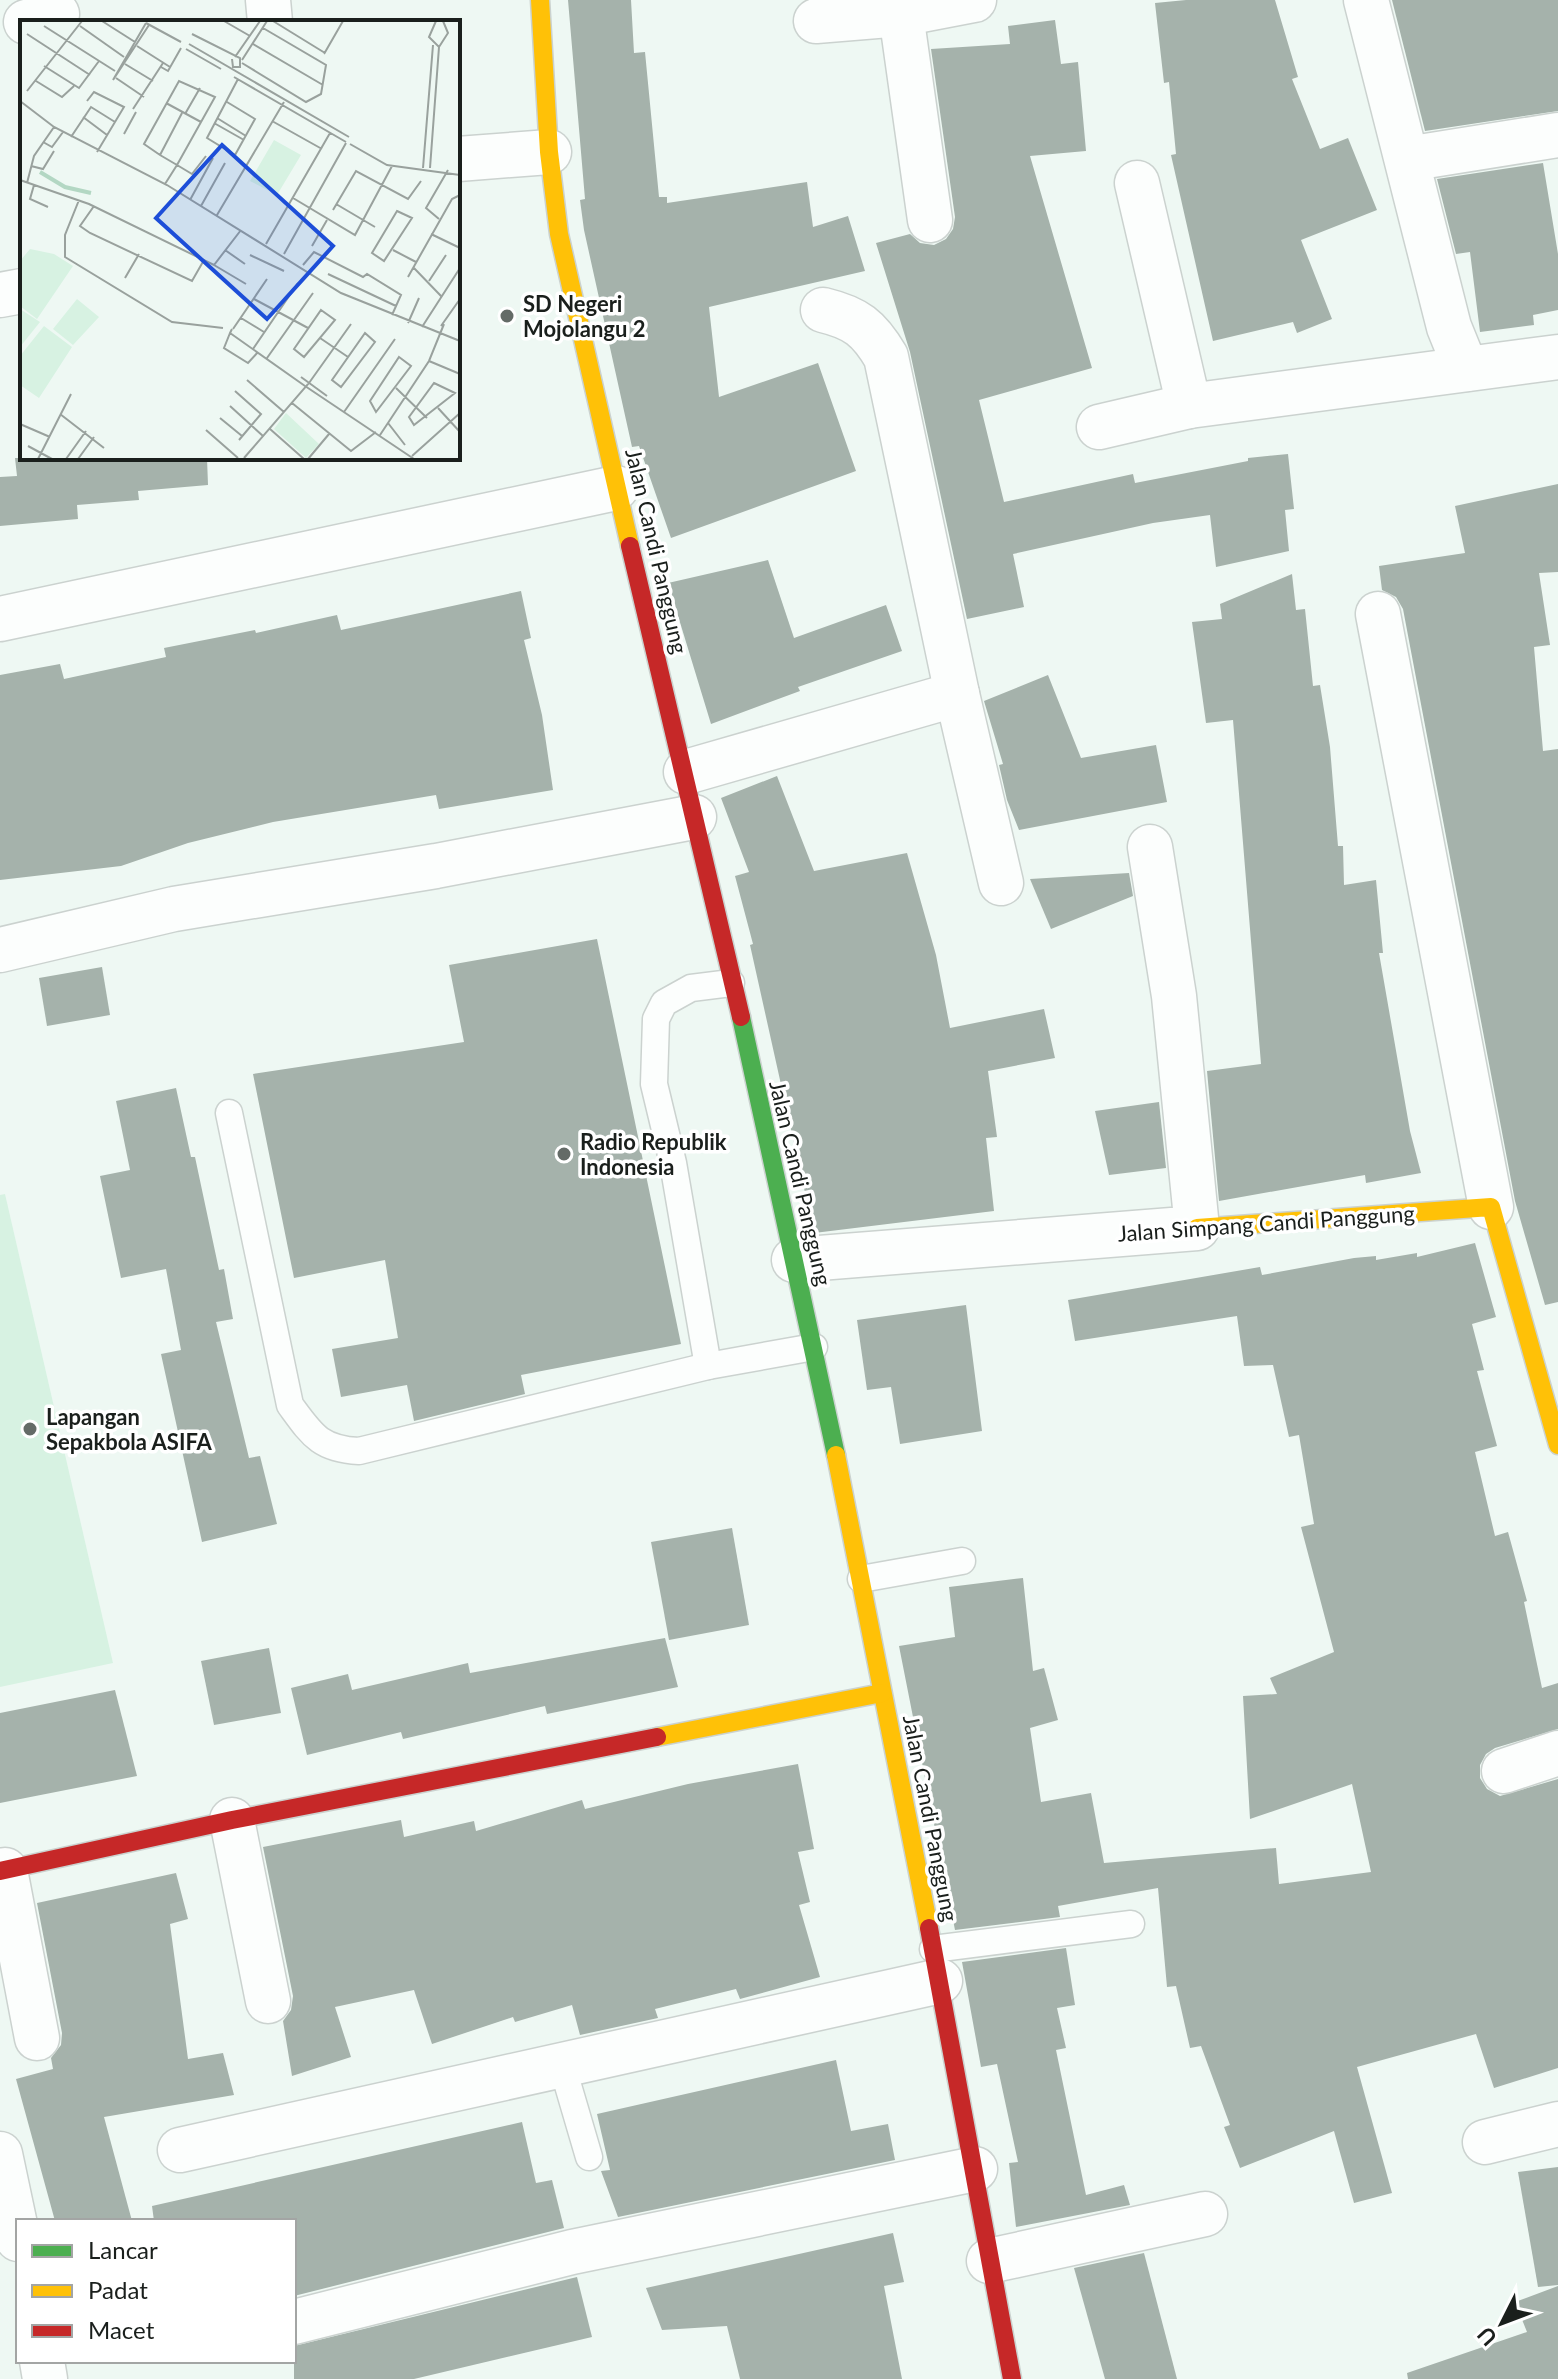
<svg xmlns="http://www.w3.org/2000/svg" width="1558" height="2379" font-family="Lato,sans-serif">
  <rect width="100%" height="100%" fill="#eef8f3"/>
  <polygon fill="#d7f2e2" points="5,1194 113,1663 0,1687 0,1195"/>
  <g fill="#a5b2ab">
    <polygon points="568,0 631,0 634,53 645,52 659,197 667,197 667,203 807,182 813,227 848,216 865,271 709,307 719,397 818,363 856,471 671,538 639,446 632,447 584,230 580,200 585,199"/>
    <polygon points="1186,0 1275,0 1298,77 1292,79 1320,149 1348,138 1377,210 1301,240 1332,319 1297,333 1293,322 1213,341 1171,155 1176,154 1169,82 1164,83 1155,3"/>
    <polygon points="1392,0 1558,0 1558,111 1425,131"/>
    <polygon points="1055,20 1061,64 1078,62 1086,151 1030,156 1092,368 979,400 1004,502 1133,474 1135,483 1248,461 1248,458 1288,454 1294,509 1285,510 1289,551 1216,567 1210,515 1153,523 1013,554 1024,607 967,619 910,352 876,243 910,234 920,243 934,245 946,239 953,229 955,217 931,49 1010,44 1008,26"/>
    <polygon points="1543,163 1558,254 1558,310 1533,315 1534,325 1480,332 1470,252 1456,254 1437,179"/>
    <polygon points="15,458 207,458 208,485 138,491 139,500 77,505 78,519 0,526 0,477 17,476"/>
    <polygon points="1558,484 1558,572 1539,573 1550,645 1534,647 1543,751 1558,749 1558,1302 1545,1305 1515,1201 1403,609 1396,597 1382,590 1379,566 1465,553 1455,506"/>
    <polygon points="768,560 794,638 886,605 902,651 798,687 800,691 711,724 668,583"/>
    <polygon points="1292,574 1296,610 1305,609 1313,686 1320,685 1330,747 1338,846 1343,846 1344,885 1376,880 1383,953 1379,953 1410,1131 1421,1173 1366,1183 1365,1175 1219,1201 1207,1071 1261,1064 1233,720 1206,723 1192,622 1222,619 1220,604"/>
    <polygon points="521,591 531,638 524,640 542,715 553,790 439,809 436,795 273,822 188,843 121,866 0,880 0,675 60,664 64,679 166,657 164,648 255,630 256,633 337,615 341,630"/>
    <polygon points="1048,675 1081,758 1156,745 1167,802 1019,830 1007,800 999,765 1003,764 984,701"/>
    <polygon points="777,776 814,871 907,853 936,955 950,1028 1044,1009 1055,1058 988,1071 997,1137 986,1138 994,1211 814,1233 750,945 753,944 735,876 749,872 721,798"/>
    <polygon points="1129,873 1133,896 1051,929 1030,879"/>
    <polygon points="597,939 681,1344 521,1375 525,1394 414,1421 407,1385 341,1397 332,1349 398,1338 385,1260 294,1278 253,1074 464,1042 449,965"/>
    <polygon points="102,967 110,1015 47,1026 39,978"/>
    <polygon points="176,1088 191,1157 195,1157 219,1270 224,1269 233,1319 216,1322 249,1458 260,1456 277,1524 202,1542 161,1354 181,1350 166,1269 121,1278 100,1176 130,1170 116,1101"/>
    <polygon points="1159,1102 1166,1168 1109,1175 1095,1111"/>
    <polygon points="1475,1243 1496,1317 1472,1324 1484,1370 1477,1371 1497,1446 1475,1452 1495,1536 1508,1532 1527,1601 1524,1602 1542,1688 1558,1683 1558,1729 1495,1748 1486,1754 1480,1765 1480,1778 1487,1789 1500,1796 1558,1779 1558,2068 1494,2088 1476,2034 1357,2067 1392,2193 1354,2203 1334,2131 1240,2168 1224,2127 1230,2125 1201,2046 1190,2048 1176,1986 1167,1987 1158,1888 1058,1906 1060,1917 955,1930 899,1646 955,1637 949,1587 1023,1578 1033,1671 1044,1668 1058,1720 1030,1728 1041,1802 1091,1793 1104,1863 1276,1848 1279,1884 1371,1872 1352,1784 1250,1819 1243,1696 1277,1694 1270,1678 1334,1652 1301,1527 1314,1524 1299,1435 1289,1437 1273,1365 1244,1366 1237,1316 1075,1341 1068,1300 1260,1267 1262,1275 1354,1258 1376,1256 1376,1260 1417,1253 1417,1257"/>
    <polygon points="966,1305 982,1431 900,1444 891,1387 867,1390 857,1320"/>
    <polygon points="732,1528 749,1625 669,1640 651,1542"/>
    <polygon points="665,1638 678,1687 547,1714 545,1706 403,1739 401,1732 307,1755 291,1688 348,1674 352,1690 468,1663 470,1673"/>
    <polygon points="269,1648 281,1713 214,1725 201,1661"/>
    <polygon points="115,1690 137,1776 0,1803 0,1713"/>
    <polygon points="798,1764 814,1849 798,1852 810,1902 799,1905 820,1977 740,1999 736,1989 655,2009 658,2018 580,2035 572,2005 515,2022 513,2017 432,2044 414,1990 335,2007 351,2057 292,2076 283,2021 291,2010 293,1996 263,1847 401,1820 404,1837 474,1821 476,1831 582,1800 585,1809 688,1784"/>
    <polygon points="176,1873 188,1919 170,1924 188,2059 223,2053 234,2095 104,2117 132,2221 55,2221 16,2079 53,2069 51,2058 61,2045 62,2033 37,1903"/>
    <polygon points="1066,1948 1075,2005 1057,2008 1066,2048 1056,2050 1086,2195 1124,2185 1130,2205 1016,2227 1009,2163 1018,2162 997,2064 981,2067 962,1962"/>
    <polygon points="836,2060 851,2131 888,2124 895,2160 618,2217 601,2171 610,2170 597,2114"/>
    <polygon points="522,2122 536,2183 552,2180 564,2228 294,2296 294,2221 154,2221 152,2206"/>
    <polygon points="1558,2167 1558,2285 1538,2287 1518,2172"/>
    <polygon points="893,2233 904,2282 884,2286 902,2379 740,2379 727,2326 662,2330 646,2288"/>
    <polygon points="1144,2253 1177,2379 1105,2379 1074,2268"/>
    <polygon points="577,2277 592,2337 414,2379 294,2379 294,2346"/>
    <polygon points="1558,2286 1558,2379 1408,2379 1407,2373 1527,2332 1515,2302"/>
  </g>
  <g fill="none" stroke-linecap="round" stroke-linejoin="round">
    <g stroke="#cbd2cf" stroke-width="29">
      <g id="lane">
        <path d="M 229,1113 L 290,1405 C 312,1435 320,1449 359,1451 L 708,1366 L 814,1347"/>
        <polyline points="708,1366 673,1163 654,1084 656,1019 664,1003 691,988 731,983"/>
        <polyline points="861,1579 962,1561"/>
        <polyline points="933,1949 1131,1924"/>
        <polyline points="562,2065 589,2157"/>
      </g>
    </g>
    <g stroke="#cbd2cf" stroke-width="47">
      <g id="street">
        <polyline points="268,0 270,22"/>
        <polyline points="1366,0 1449,327 1466,369"/>
        <polyline points="901,14 930,220"/>
        <polyline points="816,21 901,14 974,0"/>
        <polyline points="26,22 57,14"/>
        <polyline points="458,159 549,152"/>
        <polyline points="1407,159 1558,135"/>
        <polyline points="1137,183 1189,406"/>
        <polyline points="0,295 22,291"/>
        <path d="M 823,310 C 856,318 869,328 886,357 L 957,694 L 1001,883"/>
        <polyline points="1099,427 1189,406 1558,357"/>
        <polyline points="1378,614 1491,1207"/>
        <polyline points="0,619 616,488"/>
        <polyline points="686,772 957,694"/>
        <polyline points="0,950 174,909 436,866 694,817"/>
        <polyline points="794,1260 1197,1228 1174,996 1150,847"/>
        <polyline points="1504,1771 1558,1753"/>
        <polyline points="232,1820 268,2001"/>
        <polyline points="5,1870 37,2038"/>
        <polyline points="1485,2142 1558,2124"/>
        <polyline points="180,2150 940,1981"/>
        <polyline points="0,2154 18,2239"/>
        <polyline points="989,2261 1205,2214"/>
        <polyline points="294,2322 572,2252 975,2169"/>
        <polyline points="42,2361 45,2379"/>
      </g>
    </g>
    <g stroke="#cbd2cf" stroke-width="21">
      <polyline id="fast" points="741,1017 836,1455"/>
    </g>
    <g stroke="#cbd2cf" stroke-width="21">
      <g id="slow">
        <polyline points="540,0 549,152 559,234 630,546"/>
        <polyline points="1197,1228 1491,1207 1558,1445"/>
        <polyline points="836,1455 929,1928"/>
        <polyline points="657,1737 882,1693"/>
      </g>
    </g>
    <g stroke="#cbd2cf" stroke-width="21">
      <g id="jam">
        <polyline points="630,546 741,1017"/>
        <polyline points="0,1871 232,1820 657,1737"/>
        <polyline points="929,1928 1012,2379"/>
      </g>
    </g>
    <use href="#lane" stroke="#fcfefd" stroke-width="26"/>
    <use href="#street" stroke="#fcfefd" stroke-width="44"/>
    <use href="#fast" stroke="#4caf50" stroke-width="18"/>
    <use href="#slow" stroke="#ffc107" stroke-width="18"/>
    <use href="#jam" stroke="#c62828" stroke-width="18"/>
  </g>
  <g fill="#646b67" stroke="#fff" stroke-width="3">
    <circle cx="507" cy="316" r="8"/>
    <circle cx="564" cy="1154" r="8"/>
    <circle cx="30" cy="1429" r="8"/>
  </g>
  <g text-anchor="middle" dominant-baseline="central" stroke-width="7" stroke-linejoin="round" paint-order="stroke">
    <g font-size="22" font-weight="bold" fill="#1a1f1c" stroke="#fff" text-anchor="start">
      <text x="523" y="303">SD Negeri<tspan x="523" dy="25">Mojolangu 2</tspan></text>
      <text x="580" y="1141">Radio Republik<tspan x="580" dy="25">Indonesia</tspan></text>
      <text x="46" y="1416">Lapangan<tspan x="46" dy="25">Sepakbola ASIFA</tspan></text>
    </g>
    <g font-size="22" fill="#1a1f1c" stroke="#fff">
      <text transform="translate(657 551) rotate(77)">Jalan Candi Panggung</text>
      <text transform="translate(801 1183) rotate(77)">Jalan Candi Panggung</text>
      <text transform="translate(1266 1223) rotate(-4)">Jalan Simpang Candi Panggung</text>
      <text transform="translate(931 1818) rotate(79)">Jalan Candi Panggung</text>
    </g>
  </g>
  <g transform="translate(20 20)">
    <rect width="440" height="440" fill="#eef8f3"/>
    <path d="M 254,120 L 281,135 L 257,175 L 230,161 ZM 10,229 L 34,234 L 53,246 L 17,299 L 0,286 L 0,241 ZM 57,279 L 79,297 L 53,325 L 33,309 ZM 0,289 L 20,302 L 0,327 ZM 24,306 L 52,327 L 19,378 L 0,365 L 0,336 ZM 266,393 L 299,424 L 286,438 L 254,409 Z" fill="#d7f2e2"/>
    <path fill="none" stroke="#b3d7c3" stroke-width="4" d="M 20,152 L 45,167 L 71,173"/>
    <path fill="none" stroke="#99a19d" stroke-width="2" d="M 82,1 L 115,22M 204,1 L 230,16M 253,1 L 305,33M 416,1 L 409,17 L 419,27 L 428,13 L 423,1M 126,3 L 93,60 L 129,5M 126,3 L 161,22M 24,6 L 95,51M 60,6 L 104,37M 7,14 L 70,55M 172,14 L 220,38 L 220,47 L 213,47 L 212,39M 169,24 L 329,117M 233,24 L 303,65M 117,26 L 150,47M 166,29 L 201,49M 304,34 L 323,1M 215,37 L 240,1M 222,40 L 247,1M 222,43 L 286,82 L 301,74 L 306,45 L 243,8M 105,44 L 133,61M 24,46 L 59,68 L 79,41M 141,47 L 148,51 L 161,28M 214,57 L 326,122M 96,58 L 124,77M 16,61 L 42,77 L 54,66M 7,71 L 62,1M 0,81 L 34,107 L 147,165 L 321,273 L 440,321M 67,81 L 74,72 L 104,87 L 77,132M 207,82 L 235,99 L 215,135 L 187,118 L 218,59M 146,83 L 181,102M 113,89 L 143,43M 165,94 L 180,68M 63,97 L 87,115M 197,98 L 226,116M 252,101 L 302,129M 194,103 L 224,120M 104,114 L 116,92M 51,117 L 71,87 L 95,102M 23,122 L 32,127 L 43,112M 330,124 L 367,145 L 440,155M 140,135 L 162,93M 11,146 L 23,149 L 34,131M 403,148 L 413,25M 410,148 L 419,27M 0,160 L 69,184 L 194,245 L 221,210M 7,163 L 14,136 L 34,107M 145,164 L 157,145 L 195,77 L 159,61 L 124,124 L 140,135 L 157,145 L 172,154 L 186,136M 14,165 L 10,179 L 28,187M 273,178 L 335,215 L 372,146M 59,180 L 45,215 L 45,237 L 152,302 L 203,308M 170,180 L 193,138M 316,184 L 355,207M 74,186 L 60,206 L 70,213 L 172,261 L 184,240M 181,186 L 205,143M 313,190 L 336,151 L 388,179 L 401,161M 377,191 L 392,198 L 364,241 L 352,233 ZM 197,195 L 264,82M 419,199 L 406,188 L 428,150M 411,214 L 440,228M 246,224 L 310,113M 292,226 L 307,200M 205,230 L 225,244M 373,230 L 396,242M 264,234 L 326,123M 230,235 L 264,251M 194,245 L 226,264M 283,245 L 294,232 L 343,257 L 347,254 L 381,275 L 372,295M 393,247 L 421,276M 308,254 L 376,286M 388,257 L 432,179 L 440,175M 105,258 L 119,234M 409,261 L 426,235M 234,279 L 288,308M 301,290 L 315,300 L 284,337 L 274,329 ZM 221,298 L 244,312M 388,303 L 399,278M 421,306 L 440,279M 402,307 L 440,248M 212,309 L 210,313 L 285,366 L 394,439M 213,309 L 247,259M 210,313 L 204,328 L 228,343 L 238,332M 345,313 L 355,322 L 321,367 L 312,360 ZM 300,318 L 328,337M 233,329 L 278,263M 379,337 L 391,346 L 356,392 L 350,381 ZM 247,338 L 293,273M 409,341 L 440,354M 281,357 L 307,376M 227,360 L 264,392M 414,363 L 435,373 L 394,405 L 389,397 ZM 376,368 L 407,398M 215,371 L 241,394 L 219,420M 272,383 L 331,431 L 356,412M 210,386 L 243,416M 418,388 L 440,412M 324,392 L 375,319M 40,394 L 84,428M 200,398 L 222,416M 368,403 L 385,425M 0,404 L 30,417M 250,409 L 284,439M 186,410 L 218,438M 360,415 L 409,341 L 424,304M 8,426 L 32,439M 392,436 L 440,393M 224,438 L 289,363 L 331,304M 18,439 L 51,374M 46,439 L 66,411M 58,439 L 74,417M 288,439 L 309,414"/>
    <path fill="#1d4ed8" fill-opacity="0.15" stroke="#1d4ed8" stroke-width="4" d="M 202,125 L 313,226 L 247,299 L 136,198 Z"/>
    <rect width="440" height="440" fill="none" stroke="#1a1f1c" stroke-width="4"/>
  </g>
  <rect x="16" y="2219" width="280" height="144" fill="#ffffff" stroke="#a3a5a4" stroke-width="2"/>
  <rect x="32" y="2245" width="40" height="12" fill="#4caf50" stroke="#a3a5a4" stroke-width="2"/>
  <text x="88" y="2259" font-size="24" fill="#1a1f1c">Lancar</text>
  <rect x="32" y="2285" width="40" height="12" fill="#ffc107" stroke="#a3a5a4" stroke-width="2"/>
  <text x="88" y="2299" font-size="24" fill="#1a1f1c">Padat</text>
  <rect x="32" y="2325" width="40" height="12" fill="#c62828" stroke="#a3a5a4" stroke-width="2"/>
  <text x="88" y="2339" font-size="24" fill="#1a1f1c">Macet</text>
  <g transform="translate(1502 2323) rotate(228)" stroke="#ffffff" stroke-width="6" paint-order="stroke">
  <path d="M0-6L14 30L0 20L-14 30Z" fill="#1a1f1c"/>
  <text y="-12" font-size="22" font-weight="bold" text-anchor="middle" fill="#1a1f1c">U</text>
  </g>
</svg>
